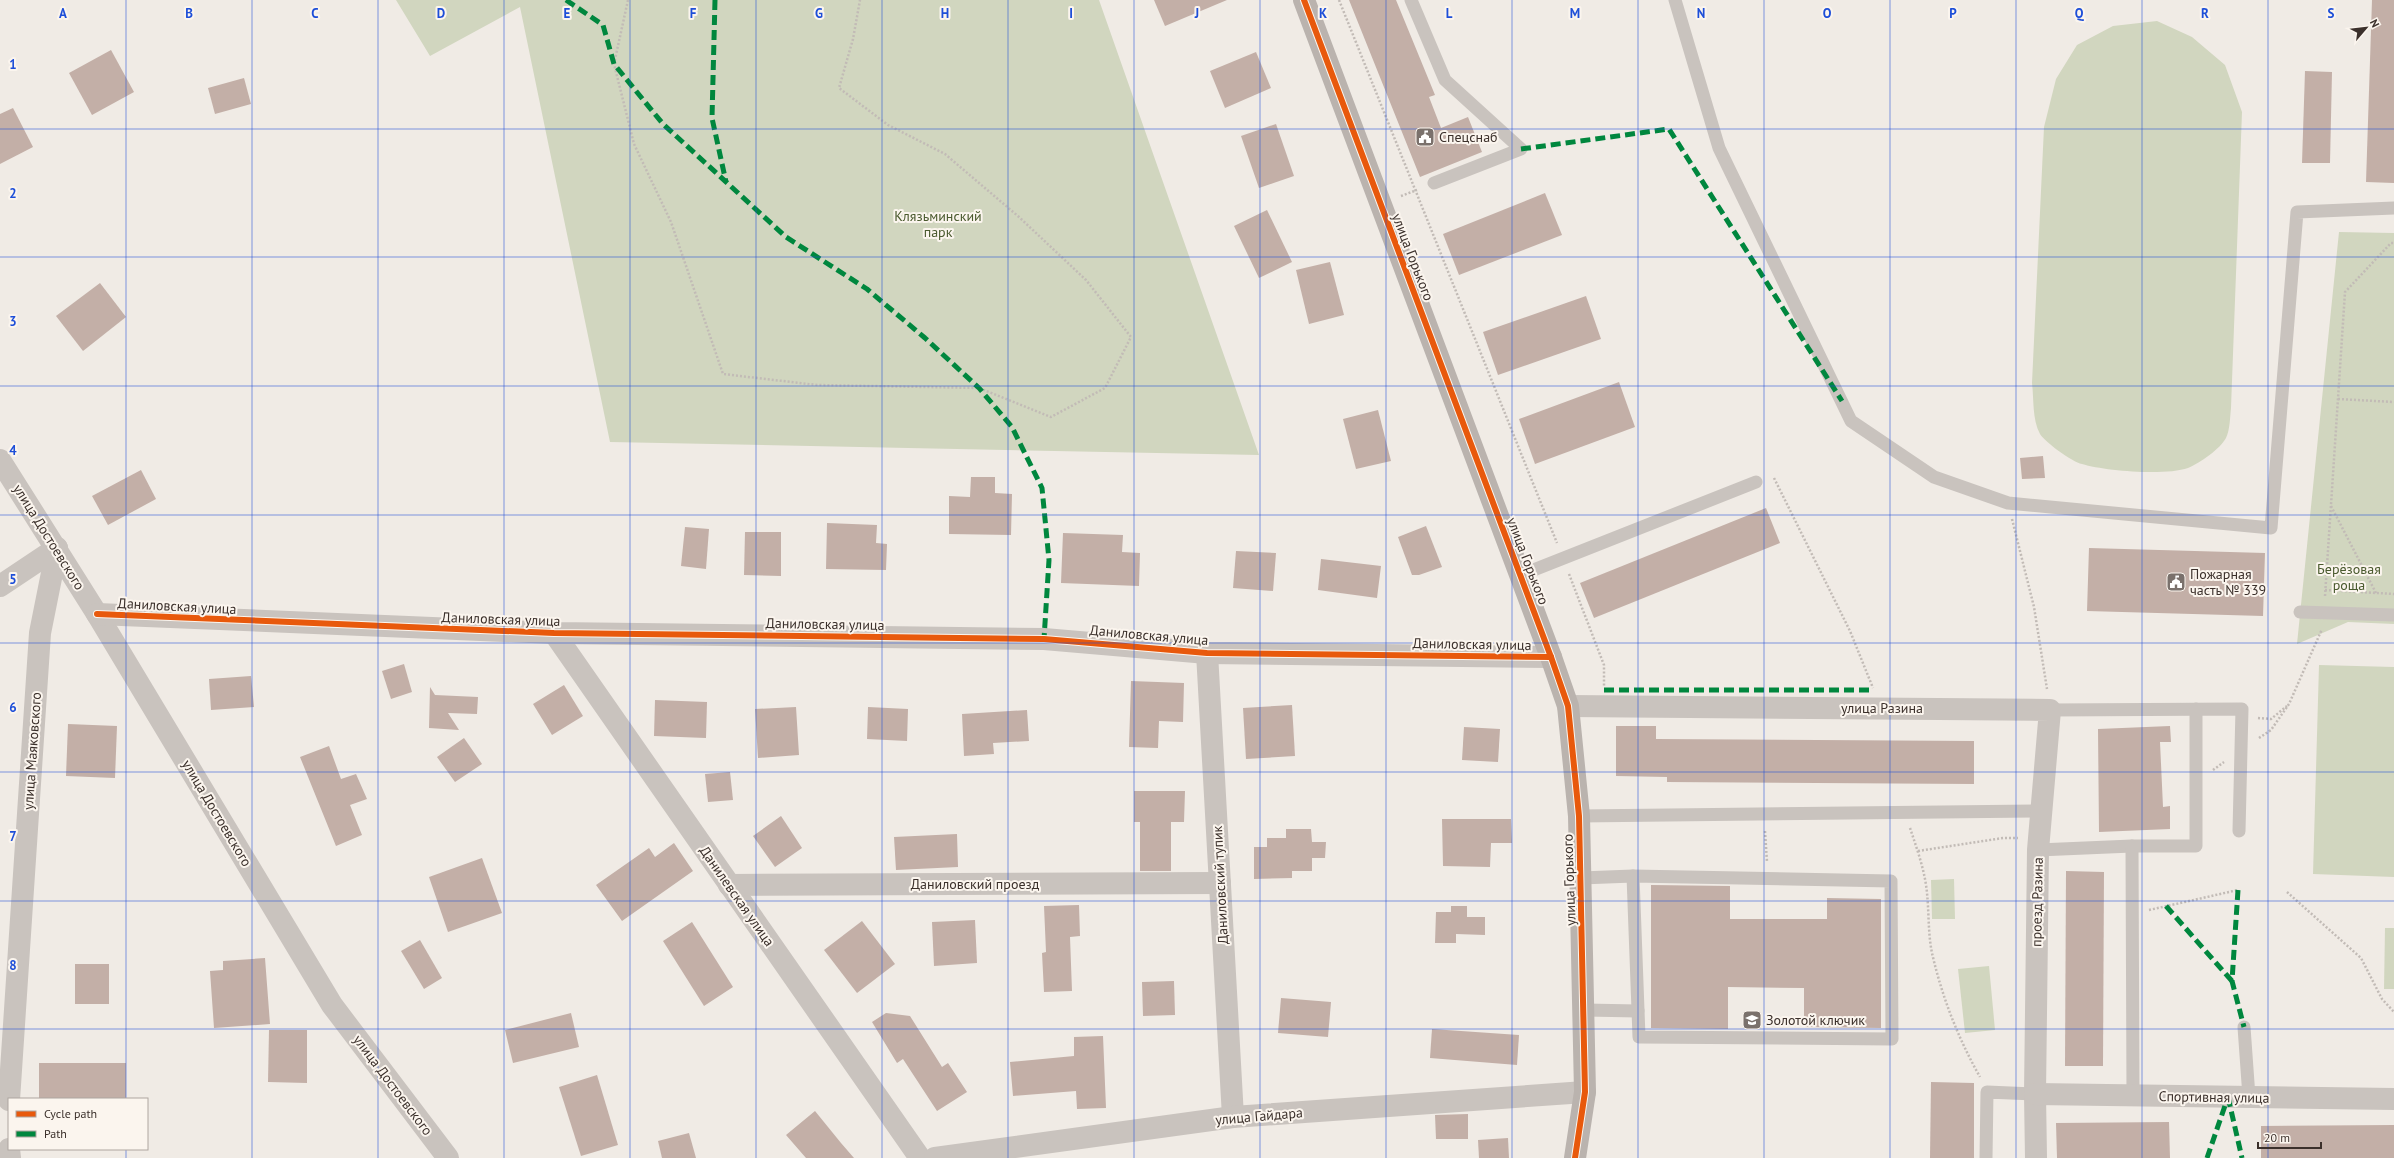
<svg xmlns="http://www.w3.org/2000/svg" width="2394" height="1158" font-family="'PT Sans',sans-serif">
  <rect width="100%" height="100%" fill="#f0ebe5"/>
  <g fill="#d1d6bf">
    <polygon points="396,0 1099,0 1259,455 610,442 520,7 430,56"/>
    <path d="M 2157,21 L 2192,37 L 2225,65 L 2242,112 L 2231,408 C 2230,417 2230,430 2226,438 C 2220,449 2200,463 2188,468 C 2165,476 2105,471 2082,464 C 2072,462 2045,442 2040,434 C 2032,419 2034,399 2032,383 L 2044,127 L 2056,79 L 2077,45 L 2113,26 Z"/>
    <polygon points="2339,232 2394,233 2394,624 2348,622 2297,644"/>
    <polygon points="2319,665 2394,667 2394,877 2313,874"/>
    <polygon points="1954,879 1955,919 1932,919 1931,880"/>
    <polygon points="2385,928 2394,928 2394,989 2384,989"/>
    <polygon points="1989,966 1995,1030 1965,1033 1958,969"/>
  </g>
  <g fill="#c3afa7">
    <polygon points="1154,0 1227,0 1165,26"/>
    <polygon points="1349,0 1396,0 1435,95 1429,97 1441,128 1468,117 1482,152 1420,177"/>
    <polygon points="2372,0 2394,0 2394,183 2366,182"/>
    <polygon points="111,50 134,92 92,115 69,73"/>
    <polygon points="1256,52 1271,88 1225,108 1210,71"/>
    <polygon points="2305,71 2332,72 2330,163 2302,163"/>
    <polygon points="244,78 251,104 215,114 208,88"/>
    <polygon points="13,108 33,147 0,164 0,114"/>
    <polygon points="1276,124 1294,176 1259,188 1241,136"/>
    <polygon points="1545,193 1562,235 1459,275 1443,234"/>
    <polygon points="1267,210 1292,262 1259,278 1234,226"/>
    <polygon points="1330,262 1344,315 1309,324 1296,270"/>
    <polygon points="100,283 126,317 83,351 56,316"/>
    <polygon points="1586,296 1601,339 1498,375 1483,332"/>
    <polygon points="1619,382 1635,427 1535,464 1519,419"/>
    <polygon points="1378,410 1391,461 1356,469 1343,419"/>
    <polygon points="2043,456 2045,478 2022,479 2020,458"/>
    <polygon points="141,470 156,499 108,525 92,496"/>
    <polygon points="971,477 995,477 995,493 1012,494 1011,535 949,534 949,496 970,497"/>
    <polygon points="1766,508 1780,543 1594,618 1580,583"/>
    <polygon points="827,523 877,525 876,543 887,544 886,570 826,569"/>
    <polygon points="1426,526 1442,567 1419,575 1412,575 1398,537"/>
    <polygon points="685,527 709,529 706,569 681,566"/>
    <polygon points="745,532 781,532 781,576 744,575"/>
    <polygon points="1063,533 1123,535 1122,552 1140,553 1139,586 1061,583"/>
    <polygon points="2089,548 2265,553 2263,616 2087,611"/>
    <polygon points="1236,551 1276,553 1273,591 1233,588"/>
    <polygon points="1321,559 1381,566 1377,598 1318,590"/>
    <polygon points="404,664 412,692 391,699 382,671"/>
    <polygon points="251,676 254,707 211,710 209,679"/>
    <polygon points="1131,681 1184,683 1183,722 1159,721 1158,748 1129,747"/>
    <polygon points="564,685 583,716 552,735 533,704"/>
    <polygon points="430,687 435,695 478,697 477,714 448,713 459,730 429,728"/>
    <polygon points="655,700 707,702 706,738 654,736"/>
    <polygon points="1292,705 1295,756 1246,759 1243,708"/>
    <polygon points="796,707 799,755 758,758 755,709"/>
    <polygon points="868,707 908,709 907,741 867,739"/>
    <polygon points="1027,710 1029,741 993,743 994,754 964,756 962,714"/>
    <polygon points="68,724 117,726 115,778 66,776"/>
    <polygon points="1616,726 1656,726 1656,739 1974,741 1974,784 1667,782 1667,777 1616,776"/>
    <polygon points="2170,726 2171,742 2160,742 2163,807 2170,806 2170,829 2099,832 2098,729"/>
    <polygon points="1464,727 1500,729 1498,762 1462,760"/>
    <polygon points="464,738 482,764 455,782 437,757"/>
    <polygon points="329,746 341,779 356,774 367,799 350,805 362,835 336,846 300,757"/>
    <polygon points="730,772 733,800 708,802 705,774"/>
    <polygon points="1134,791 1185,791 1184,822 1171,822 1171,871 1140,871 1140,822 1134,822"/>
    <polygon points="781,816 802,848 775,867 753,836"/>
    <polygon points="1442,819 1511,819 1512,843 1491,843 1490,867 1443,866"/>
    <polygon points="1286,829 1311,829 1312,842 1326,842 1325,858 1312,858 1312,871 1292,871 1292,878 1254,879 1254,847 1267,847 1267,838 1286,838"/>
    <polygon points="957,834 958,867 896,870 894,837"/>
    <polygon points="674,843 693,871 622,921 596,885 649,848 655,857"/>
    <polygon points="482,858 502,913 448,932 429,877"/>
    <polygon points="2066,871 2104,872 2103,1066 2065,1066"/>
    <polygon points="1651,885 1730,886 1730,919 1827,919 1827,898 1881,899 1881,1028 1804,1027 1804,988 1728,987 1728,1029 1651,1028"/>
    <polygon points="1079,905 1080,936 1070,937 1072,991 1044,992 1042,953 1046,952 1044,906"/>
    <polygon points="1451,906 1467,906 1467,917 1485,917 1485,935 1456,934 1456,943 1435,943 1436,912 1451,912"/>
    <polygon points="975,920 977,963 934,966 932,922"/>
    <polygon points="862,921 895,964 857,993 824,950"/>
    <polygon points="692,922 733,987 704,1006 663,941"/>
    <polygon points="420,940 442,978 424,989 401,951"/>
    <polygon points="265,958 270,1024 214,1028 210,971 223,970 223,961"/>
    <rect x="75" y="964" width="34" height="40"/>
    <polygon points="1174,981 1175,1015 1143,1016 1142,982"/>
    <polygon points="1281,998 1331,1002 1328,1037 1278,1033"/>
    <polygon points="571,1013 579,1047 513,1063 505,1030"/>
    <polygon points="886,1013 910,1016 942,1067 948,1063 967,1092 937,1111 903,1059 897,1063 872,1022"/>
    <polygon points="1432,1029 1519,1035 1517,1065 1430,1058"/>
    <polygon points="269,1030 307,1030 307,1083 268,1082"/>
    <polygon points="1103,1036 1106,1108 1077,1109 1076,1091 1013,1096 1010,1062 1074,1056 1074,1037"/>
    <rect x="39" y="1063" width="87" height="36"/>
    <polygon points="597,1075 618,1145 581,1156 559,1087"/>
    <polygon points="1931,1082 1974,1083 1974,1158 1930,1158"/>
    <polygon points="815,1111 841,1143 854,1158 806,1158 786,1135"/>
    <polygon points="1468,1114 1468,1139 1436,1139 1435,1115"/>
    <polygon points="2169,1122 2170,1158 2057,1158 2056,1123"/>
    <polygon points="2394,1125 2394,1158 2261,1158 2261,1126"/>
    <polygon points="689,1133 696,1158 662,1158 658,1141"/>
    <polygon points="1508,1138 1509,1158 1479,1158 1478,1140"/>
  </g>
  <g fill="none" stroke-linecap="round" stroke-linejoin="round">
    <g stroke="#c2bbb6" stroke-width="2.5" stroke-dasharray="2 2" stroke-linecap="butt">
      <polyline points="628,0 614,64 634,144 671,222 723,374 817,385 979,388 1051,417 1105,388 1131,337 1086,280 1019,217 945,154 888,125 839,88 853,39 860,0"/>
      <polyline points="1339,0 1557,543"/>
      <polyline points="1401,196 1417,190"/>
      <polyline points="2338,399 2394,402"/>
      <polyline points="1774,478 1850,631 1873,688"/>
      <polyline points="2331,506 2376,593"/>
      <polyline points="2012,519 2034,607 2047,689"/>
      <polyline points="1569,574 1604,665 1604,686"/>
      <polyline points="2325,590 2394,594"/>
      <polyline points="2325,596 2345,292 2391,243 2394,243"/>
      <polyline points="2258,718 2271,719 2287,706"/>
      <polyline points="2259,738 2271,730 2289,704 2322,629"/>
      <polyline points="2213,770 2224,762"/>
      <path d="M 1910,828 C 1917,849 1925,871 1927,893 C 1929,912 1928,934 1932,953 C 1942,997 1958,1038 1980,1077"/>
      <polyline points="1765,831 1767,862"/>
      <polyline points="1918,851 2003,838 2018,838"/>
      <polyline points="2287,892 2361,958 2382,999 2394,1012"/>
      <polyline points="2149,910 2238,890"/>
    </g>
    <g stroke="#c9c3be" stroke-width="13">
      <polyline points="1411,0 1445,80 1521,149 1434,183"/>
      <polyline points="1675,0 1719,148 1851,421 1934,477 2008,503 2271,528 2297,212 2394,208"/>
      <polyline points="1521,575 1756,482"/>
      <polyline points="2300,612 2394,615"/>
      <polyline points="2050,710 2242,709 2239,831"/>
      <polyline points="1579,816 2041,811"/>
      <polyline points="2038,850 2132,846"/>
      <polygon points="1633,876 1891,881 1892,1039 1639,1037"/>
      <polyline points="1581,878 1633,876"/>
      <polyline points="1585,1010 1638,1011"/>
      <polyline points="2244,1027 2249,1097"/>
      <polyline points="2133,1096 2132,846 2196,846 2196,709"/>
      <polyline points="1986,1158 1987,1092 2035,1094"/>
    </g>
    <g stroke="#c9c3be" stroke-width="22">
      <polyline points="0,460 97,614 332,1005 448,1158"/>
      <polyline points="0,586 57,548"/>
      <polyline points="97,614 554,633 1044,639 1207,653 1551,657"/>
      <polyline points="554,633 920,1158"/>
      <polyline points="1207,653 1233,1117"/>
      <polyline points="1568,706 2050,710 2038,850 2035,1094 2036,1158"/>
      <polyline points="729,885 1220,883"/>
      <polyline points="2035,1094 2394,1099"/>
      <polyline points="9,1100 40,633 57,548"/>
      <polyline points="9,1149 10,1158"/>
      <polyline points="935,1158 1233,1117 1585,1092"/>
    </g>
    <polyline stroke="#bab3ae" stroke-width="22" points="1304,0 1551,657 1568,706 1579,816 1585,1092 1575,1158"/>
    <g stroke="#00873e" stroke-width="5" stroke-dasharray="10 5" stroke-linecap="butt">
      <polyline points="566,0 603,25 614,64 663,124 786,237 867,289 925,338 979,388 1012,427 1042,488 1049,560 1044,639"/>
      <polyline points="715,0 712,118 726,182"/>
      <polyline points="1521,149 1669,129 1842,401"/>
      <polyline points="1604,690 1874,690"/>
      <polyline points="2238,890 2232,981 2244,1027"/>
      <polyline points="2166,906 2232,981"/>
      <polyline points="2228,1097 2242,1158"/>
      <polyline points="2207,1158 2228,1097"/>
    </g>
    <g stroke="#fbf5ee" stroke-width="8">
      <g id="cycleway">
        <polyline points="1304,0 1551,657 1568,706 1579,816 1585,1092 1575,1158"/>
        <polyline points="97,614 554,633 1044,639 1207,653 1551,657"/>
      </g>
    </g>
    <use href="#cycleway" stroke="#e8590c" stroke-width="6"/>
  </g>
  <path fill="none" stroke="#1d4ed8" stroke-width="1" stroke-opacity="0.55" d="M 126,0 L 126,1099M 252,0 L 252,1158M 378,0 L 378,1158M 504,0 L 504,1158M 630,0 L 630,1158M 756,0 L 756,1158M 882,0 L 882,1158M 1008,0 L 1008,1158M 1134,0 L 1134,1158M 1260,0 L 1260,1158M 1386,0 L 1386,1158M 1512,0 L 1512,1158M 1638,0 L 1638,1158M 1764,0 L 1764,1158M 1890,0 L 1890,1158M 2016,0 L 2016,1158M 2142,0 L 2142,1158M 2268,0 L 2268,1158M 0,129 L 2394,129M 0,257 L 2394,257M 0,386 L 2394,386M 0,515 L 2394,515M 0,643 L 2394,643M 0,772 L 2394,772M 0,901 L 2394,901M 0,1029 L 2394,1029M 126,1149 L 126,1158"/>
  <defs>
    <g id="civic-square" transform="scale(1)"><rect x="-9" y="-9" width="18" height="18" rx="4" fill="#7a716c" stroke="#fbf5ee"/><path d="M-.6-6.5H3V-4.5H.6V-3L4-1V1h2V6H-6V1h2V-1L-.6-3ZM-1.2 2.5V6h2.4V2.5Z" fill="#fff"/></g>
    <g id="school-square" transform="scale(1)"><rect x="-9" y="-9" width="18" height="18" rx="4" fill="#7a716c" stroke="#fbf5ee"/><path d="M0-5L7-2L0 1L-7-2ZM-4 1L0 2.5L4 1V4Q0 6-4 4Z" fill="#fff"/></g>
  </defs>
  <g fill-rule="evenodd">
    <use href="#civic-square" x="1425" y="137"/>
    <use href="#civic-square" x="2176" y="582"/>
    <use href="#school-square" x="1752" y="1020"/>
  </g>
  <g text-anchor="middle" dominant-baseline="central" stroke-width="4" stroke-linejoin="round" paint-order="stroke">
    <g font-size="14" fill="#3b302b" stroke="#fbf5ee" text-anchor="start">
      <text x="1439" y="137">Спецснаб</text>
      <text x="2190" y="574">Пожарная<tspan x="2190" dy="16">часть № 339</tspan></text>
      <text x="1766" y="1020">Золотой ключик</text>
    </g>
    <g font-size="14" fill="#4a5a2e" stroke="#fbf5ee">
      <text x="938" y="216">Клязьминский<tspan x="938" dy="16">парк</tspan></text>
      <text x="2349" y="569">Берёзовая<tspan x="2349" dy="16">роща</tspan></text>
    </g>
    <g font-size="14" fill="#3b302b" stroke="#fbf5ee">
      <text transform="translate(1413 257) rotate(69)">улица Горького</text>
      <text transform="translate(49 537) rotate(58)">улица Достоевского</text>
      <text transform="translate(1528 561) rotate(69)">улица Горького</text>
      <text transform="translate(177 606) rotate(3)">Даниловская улица</text>
      <text transform="translate(501 619) rotate(2)">Даниловская улица</text>
      <text transform="translate(825 624) rotate(1)">Даниловская улица</text>
      <text transform="translate(1149 635) rotate(5)">Даниловская улица</text>
      <text transform="translate(1472 644) rotate(1)">Даниловская улица</text>
      <text x="1882" y="708">улица Разина</text>
      <text transform="translate(32 751) rotate(-86)">улица Маяковского</text>
      <text transform="translate(217 813) rotate(59)">улица Достоевского</text>
      <text transform="translate(1569 880) rotate(-92)">улица Горького</text>
      <text x="975" y="884">Даниловский проезд</text>
      <text transform="translate(1220 885) rotate(-93)">Даниловский тупик</text>
      <text transform="translate(737 896) rotate(55)">Данилевская улица</text>
      <text transform="translate(2037 902) rotate(-89)">проезд Разина</text>
      <text transform="translate(393 1085) rotate(53)">улица Достоевского</text>
      <text transform="translate(2214 1097) rotate(1)">Спортивная улица</text>
      <text transform="translate(1259 1116) rotate(-5)">улица Гайдара</text>
    </g>
  </g>
  <g font-size="13" text-anchor="middle" font-weight="bold" fill="#1d4ed8" stroke="#fbf5ee" stroke-width="4" stroke-linejoin="round" paint-order="stroke">
    <text x="63" y="18">A</text>
    <text x="189" y="18">B</text>
    <text x="315" y="18">C</text>
    <text x="441" y="18">D</text>
    <text x="567" y="18">E</text>
    <text x="693" y="18">F</text>
    <text x="819" y="18">G</text>
    <text x="945" y="18">H</text>
    <text x="1071" y="18">I</text>
    <text x="1197" y="18">J</text>
    <text x="1323" y="18">K</text>
    <text x="1449" y="18">L</text>
    <text x="1575" y="18">M</text>
    <text x="1701" y="18">N</text>
    <text x="1827" y="18">O</text>
    <text x="1953" y="18">P</text>
    <text x="2079" y="18">Q</text>
    <text x="2205" y="18">R</text>
    <text x="2331" y="18">S</text>
    <text x="13" y="69">1</text>
    <text x="13" y="198">2</text>
    <text x="13" y="326">3</text>
    <text x="13" y="455">4</text>
    <text x="13" y="584">5</text>
    <text x="13" y="712">6</text>
    <text x="13" y="841">7</text>
    <text x="13" y="970">8</text>
  </g>
  <rect x="8" y="1098" width="140" height="52" fill="#fbf5ee" stroke="#aea6a0"/>
  <rect x="16" y="1111" width="20" height="6" fill="#e8590c" stroke="#aea6a0"/>
  <text x="44" y="1118" font-size="12" fill="#3b302b">Cycle path</text>
  <rect x="16" y="1131" width="20" height="6" fill="#00873e" stroke="#aea6a0"/>
  <text x="44" y="1138" font-size="12" fill="#3b302b">Path</text>
  <g transform="translate(2366 28) rotate(62)" stroke="#fbf5ee" stroke-width="3" paint-order="stroke">
  <path d="M0-3L7 15L0 10L-7 15Z" fill="#3b302b"/>
  <text y="-6" font-size="11" font-weight="bold" text-anchor="middle" fill="#3b302b">N</text>
  </g>
  <path d="M2258 1142v6h63v-6" fill="none" stroke="#3b302b" stroke-width="2"/>
  <text x="2264" y="1142" font-size="12" fill="#3b302b" stroke="#fbf5ee" stroke-width="3" paint-order="stroke">20 m</text>
</svg>
